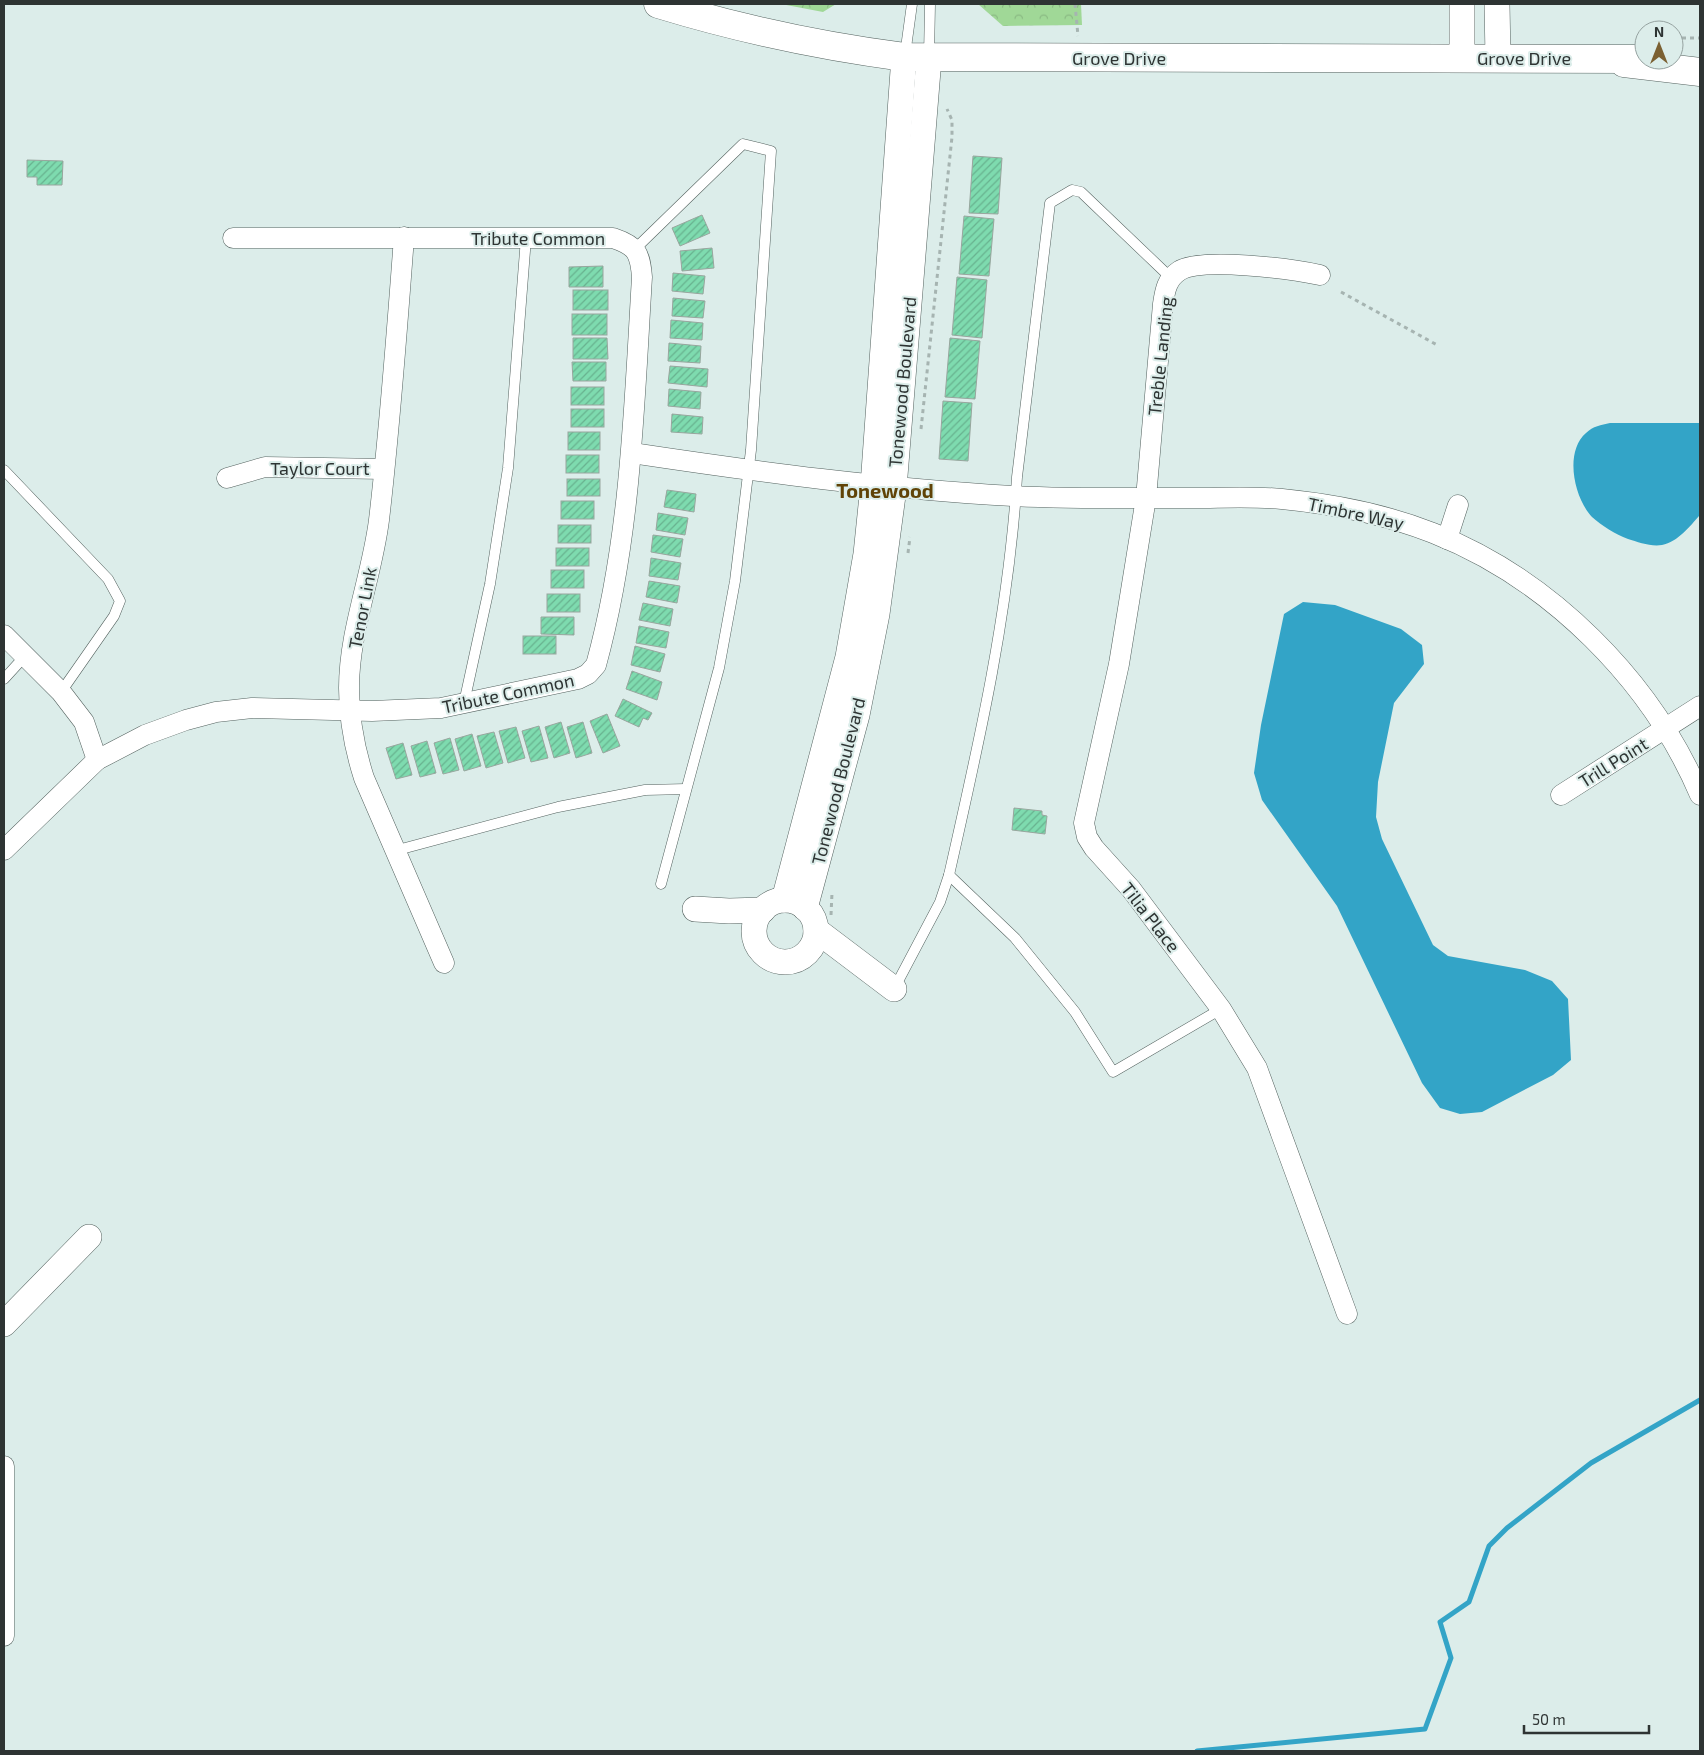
<svg xmlns="http://www.w3.org/2000/svg" width="1704" height="1755" font-family="'Exo 2',sans-serif">
  <defs>
    <pattern id="park-crowns" width="20" height="18" patternUnits="userSpaceOnUse" patternTransform="scale(1.25)"><rect width="20" height="18" fill="#a0d897"/><path d="M2 6a3 3 0 1 1 6 0M12 15a3 3 0 1 1 6 0" fill="none" stroke="#8aba83"/></pattern>
    <pattern id="building-hatch" width="6" height="6" patternUnits="userSpaceOnUse" patternTransform="scale(1.25)"><rect width="6" height="6" fill="#7edbaf"/><path d="M-1 1l2-2M0 6l6-6M5 7l2-2" fill="none" stroke="#68b28f"/></pattern>
  </defs>
  <rect width="100%" height="100%" fill="#dcedea"/>
  <g fill="url(#park-crowns)">
    <polygon points="781,4 836,4 823,12"/>
    <polygon points="978,4 1081,4 1082,25 1003,26"/>
  </g>
  <g fill="#33a4c7">
    <path d="M 1610,423 L 1700,423 L 1700,515 C 1690,526 1678,542 1662,545 C 1651,547 1638,542 1628,539 C 1615,534 1602,526 1592,517 C 1574,498 1564,452 1586,433 C 1593,426 1601,425 1610,423 Z"/>
    <polygon points="1303,602 1335,605 1401,629 1422,645 1424,664 1394,703 1378,782 1376,817 1382,839 1433,945 1448,956 1525,970 1552,981 1568,999 1571,1060 1553,1075 1482,1112 1460,1114 1440,1108 1422,1083 1337,906 1262,800 1254,773 1261,725 1284,614"/>
  </g>
  <g fill="none" stroke-linecap="round" stroke-linejoin="round">
    <polyline stroke="#33a4c7" stroke-width="5" points="1197,1751 1425,1729 1451,1658 1440,1622 1469,1602 1489,1546 1507,1528 1591,1463 1700,1400"/>
  </g>
  <g fill="url(#building-hatch)" stroke="#98a69e">
    <polygon points="973,156 1002,158 998,214 969,213"/>
    <polygon points="27,160 63,161 62,185 37,185 37,177 27,177"/>
    <polygon points="702,215 710,233 680,246 672,228"/>
    <polygon points="964,216 994,219 989,276 959,274"/>
    <polygon points="712,248 714,268 682,271 680,251"/>
    <polygon points="603,266 603,287 569,287 569,267"/>
    <polygon points="673,273 705,276 703,294 672,291"/>
    <polygon points="957,277 987,280 982,338 952,335"/>
    <rect x="573" y="290" width="35" height="20"/>
    <polygon points="673,298 705,301 703,318 672,316"/>
    <rect x="572" y="314" width="35" height="21"/>
    <polygon points="671,320 703,323 702,340 670,338"/>
    <polygon points="573,338 607,338 608,359 573,359"/>
    <polygon points="950,338 980,341 975,399 945,397"/>
    <polygon points="669,343 701,346 700,363 668,361"/>
    <polygon points="572,362 606,362 606,381 573,381"/>
    <polygon points="670,366 708,369 707,387 668,383"/>
    <rect x="571" y="387" width="33" height="18"/>
    <polygon points="669,389 701,392 700,409 668,406"/>
    <polygon points="943,401 972,403 968,461 939,459"/>
    <rect x="571" y="409" width="33" height="18"/>
    <polygon points="672,414 703,417 702,434 671,432"/>
    <rect x="568" y="432" width="32" height="18"/>
    <rect x="566" y="455" width="33" height="18"/>
    <rect x="567" y="479" width="33" height="17"/>
    <polygon points="667,490 696,494 694,512 664,507"/>
    <rect x="561" y="501" width="33" height="18"/>
    <polygon points="658,513 688,518 685,535 656,530"/>
    <rect x="558" y="525" width="33" height="18"/>
    <polygon points="653,535 683,539 680,557 651,552"/>
    <rect x="556" y="548" width="33" height="18"/>
    <polygon points="651,558 681,563 678,580 649,576"/>
    <rect x="551" y="570" width="33" height="18"/>
    <polygon points="649,581 680,586 677,603 646,597"/>
    <rect x="547" y="594" width="33" height="18"/>
    <polygon points="643,603 673,609 670,626 639,620"/>
    <polygon points="541,617 574,617 574,635 541,634"/>
    <polygon points="639,626 669,632 666,648 636,643"/>
    <rect x="523" y="636" width="33" height="18"/>
    <polygon points="635,646 665,654 660,672 631,665"/>
    <polygon points="632,671 662,682 657,700 626,689"/>
    <polygon points="623,699 652,713 648,720 643,718 639,727 615,716"/>
    <polygon points="607,714 620,746 603,753 590,721"/>
    <polygon points="561,722 570,753 554,758 545,727"/>
    <polygon points="583,722 592,753 576,758 567,727"/>
    <polygon points="539,726 548,758 531,762 522,731"/>
    <polygon points="516,727 525,758 508,763 499,731"/>
    <polygon points="494,732 503,763 486,768 477,736"/>
    <polygon points="472,734 481,766 464,771 455,739"/>
    <polygon points="450,738 459,770 443,774 434,743"/>
    <polygon points="427,741 436,773 420,777 411,746"/>
    <polygon points="403,743 412,775 396,779 386,748"/>
    <polygon points="1014,808 1042,811 1042,815 1047,816 1045,834 1012,830"/>
  </g>
  <g fill="none" stroke-linecap="round" stroke-linejoin="round">
    <g stroke="#54625f" stroke-width="11">
      <g id="service">
        <polyline points="905,55 912,4"/>
        <polyline points="929,57 930,4"/>
        <polyline points="635,249 743,144 771,151 751,450 735,581 719,668 661,884"/>
        <polyline points="4,470 108,579 120,601 114,616 61,692"/>
        <polyline points="4,679 25,656"/>
        <polyline points="464,703 490,584 508,468 526,238"/>
        <polyline points="394,851 558,807 645,790 686,789"/>
        <polyline points="949,875 1015,938 1075,1012 1113,1072 1221,1009"/>
        <path d="M 894,989 L 940,902 L 949,875 C 979,743 1009,612 1017,477 L 1050,203 L 1072,190 L 1081,192 L 1171,278"/>
      </g>
    </g>
    <g stroke="#54625f" stroke-width="21">
      <g id="minor">
        <path d="M 404,237 C 397,332 390,426 379,520 C 372,576 349,631 349,688 C 349,717 355,750 364,778 L 444,963"/>
        <path d="M 1320,275 C 1293,269 1201,257 1179,271 C 1167,279 1165,290 1163,304 L 1146,498 L 1119,664 L 1084,823 L 1087,837 L 1094,848 L 1131,889 L 1221,1009 L 1257,1068 L 1347,1314"/>
        <path d="M 632,453 C 758,472 885,489 1013,496 C 1072,499 1133,498 1192,498 C 1222,498 1252,496 1282,499 C 1333,504 1385,514 1433,533 C 1550,579 1651,680 1700,795"/>
        <polyline points="227,478 265,467 384,469"/>
        <polyline points="1447,539 1458,505"/>
        <polyline points="4,635 61,692 84,722 97,760"/>
        <polyline points="1561,795 1700,706"/>
        <path d="M 4,850 L 97,760 L 145,735 L 186,720 L 216,712 L 252,708 L 372,711 L 441,708 L 578,679 L 588,674 L 596,665 C 631,538 634,407 642,277 C 640,253 637,246 613,238 L 233,238"/>
        <polyline points="4,1466 4,1636"/>
      </g>
    </g>
    <g stroke="#54625f" stroke-width="26">
      <g id="tertiary">
        <polyline points="1497,4 1498,58"/>
        <polyline points="1462,58 1462,4"/>
        <polyline points="784,900 848,657 866,554 873,486 904,57"/>
        <circle cx="785" cy="931" r="31"/>
        <polyline points="805,908 857,715 877,614 894,488 929,58"/>
        <polyline points="695,909 729,911 763,910"/>
        <polyline points="816,930 894,989"/>
        <polyline points="4,1324 89,1237"/>
      </g>
    </g>
    <g stroke="#54625f" stroke-width="29">
      <g id="secondary">
        <path d="M 658,4 C 740,29 819,46 904,57 L 1644,59"/>
        <polyline points="1624,63 1700,72"/>
      </g>
    </g>
    <g stroke="#a6b4b1" stroke-width="3" stroke-dasharray="4 4" stroke-linecap="butt">
      <polyline points="1075,4 1078,36"/>
      <polyline points="1674,38 1700,38"/>
      <polyline points="1341,292 1439,346"/>
      <polyline points="921,429 952,137 952,120 947,109"/>
      <polyline points="908,553 910,537"/>
      <polyline points="831,915 832,893"/>
    </g>
    <use href="#service" stroke="#fff" stroke-width="10"/>
    <use href="#minor" stroke="#fff" stroke-width="20"/>
    <use href="#tertiary" stroke="#fff" stroke-width="25"/>
    <use href="#secondary" stroke="#fff" stroke-width="28"/>
  </g>
  <g text-anchor="middle" dominant-baseline="central" stroke-width="4" stroke-linejoin="round" paint-order="stroke">
    <g font-size="18" fill="#2e3433" stroke="#dcedea">
      <text x="1119" y="58">Grove Drive</text>
      <text x="1524" y="58">Grove Drive</text>
      <text x="538" y="238">Tribute Common</text>
      <text transform="translate(1160 356) rotate(-84)">Treble Landing</text>
      <text transform="translate(902 382) rotate(-85)">Tonewood Boulevard</text>
      <text x="320" y="468">Taylor Court</text>
      <text transform="translate(1356 513) rotate(12)">Timbre Way</text>
      <text transform="translate(362 608) rotate(-79)">Tenor Link</text>
      <text transform="translate(508 693) rotate(-12)">Tribute Common</text>
      <text transform="translate(1613 762) rotate(-32)">Trill Point</text>
      <text transform="translate(838 781) rotate(-76)">Tonewood Boulevard</text>
      <text transform="translate(1151 917) rotate(52)">Tilia Place</text>
    </g>
    <g font-size="20" font-weight="bold" fill="#604307" stroke="#dcedea">
      <text x="885" y="490">Tonewood</text>
    </g>
  </g>
  <rect width="1704" height="1755" fill="none" stroke="#2e3433" stroke-width="10"/>
  <g transform="translate(1659 45)"><circle r="24" fill="#dcedea" stroke="#96a3a1"/>
  <path d="M0-4L9 19L0 12L-9 19Z" fill="#7b6032"/>
  <text y="-8" font-size="14" font-weight="bold" text-anchor="middle" fill="#2e3433">N</text>
  </g>
  <path d="M1524 1725v8h125v-8" fill="none" stroke="#2e3433" stroke-width="2.5"/>
  <text x="1532" y="1725" font-size="15" fill="#2e3433" stroke="#dcedea" stroke-width="4" paint-order="stroke">50 m</text>
</svg>
